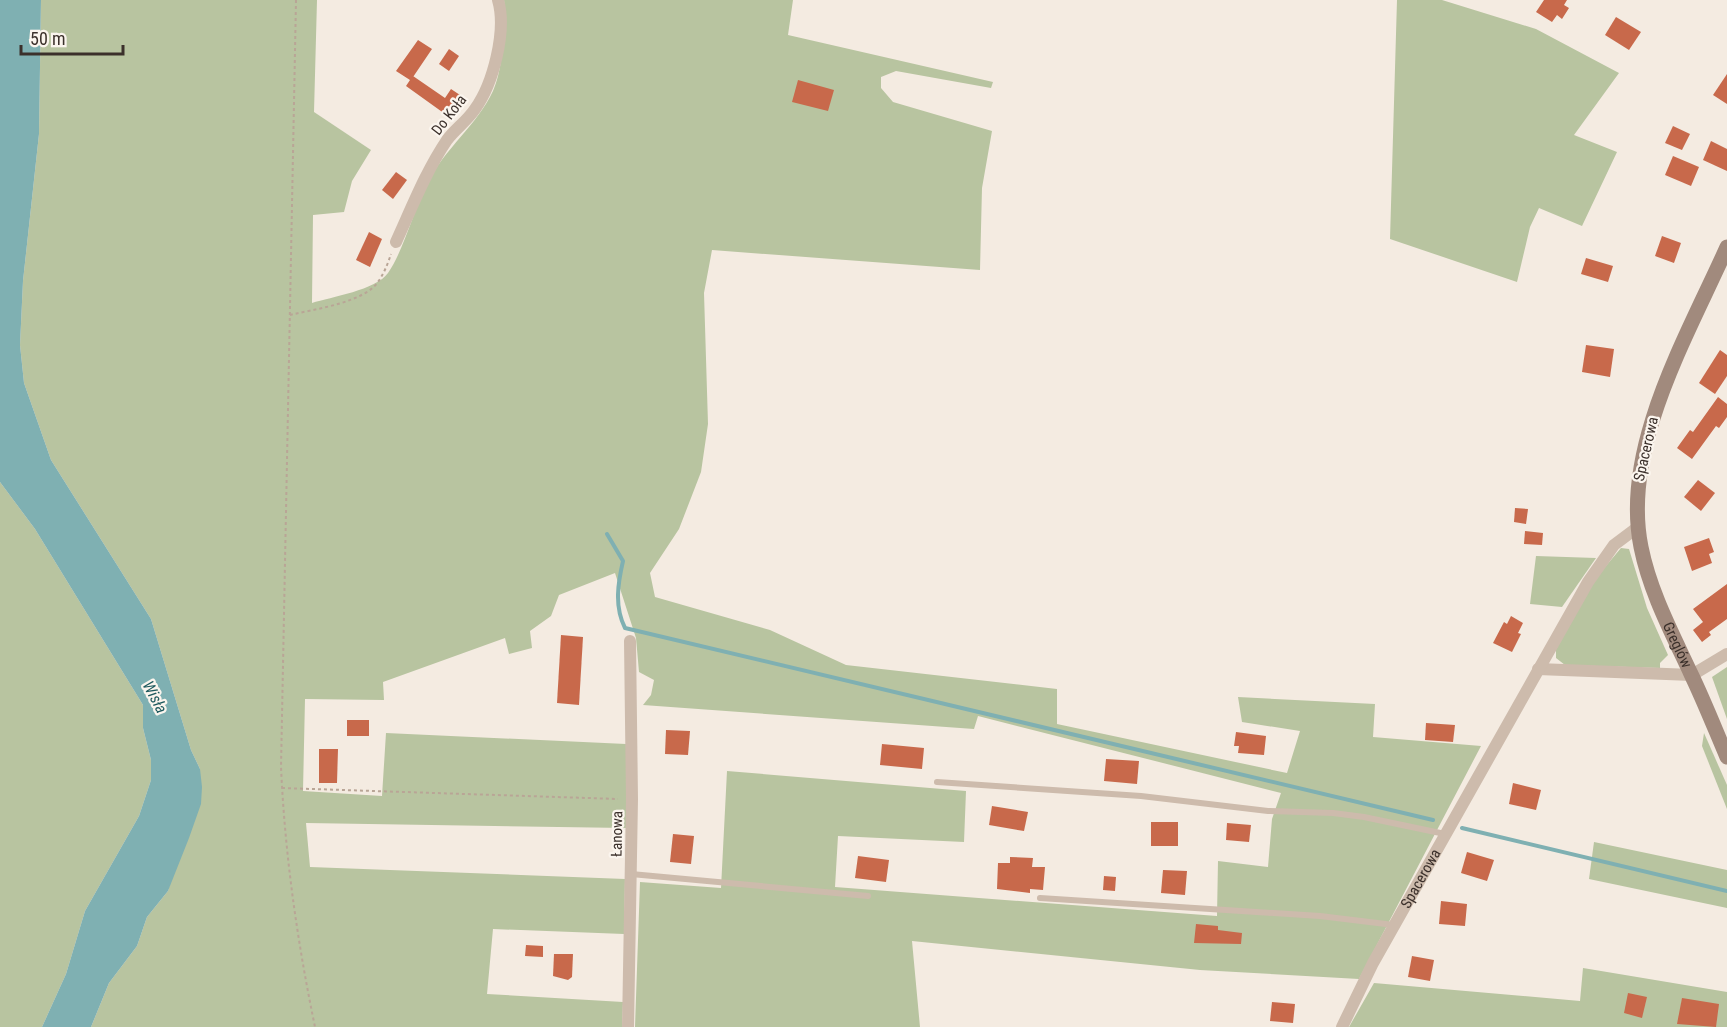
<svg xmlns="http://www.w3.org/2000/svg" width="1727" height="1027" font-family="'Roboto Condensed',sans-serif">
  <rect width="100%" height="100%" fill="#f4ebe1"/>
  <g fill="#b8c4a0">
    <path d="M 41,0 L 317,0 L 314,112 L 371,150 L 352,181 L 344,212 L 313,215 L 312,303 C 331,297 376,290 388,273 C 403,252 414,209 427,184 C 444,149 478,124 493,91 C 503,70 506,23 504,0 L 793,0 L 788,35 L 993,82 L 991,88 L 896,71 L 881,77 L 881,88 L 893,102 L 992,131 L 982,188 L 980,270 L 712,250 L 704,293 L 708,424 L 701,472 L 679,529 L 650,573 L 655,597 L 770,630 L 846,665 L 1057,689 L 1057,724 L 1287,773 L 1300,731 L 1242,722 L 1238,697 L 1375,704 L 1373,737 L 1481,746 L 1359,979 L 1200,970 L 912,941 L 920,1027 L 635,1027 L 640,882 L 721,888 L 727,771 L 966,791 L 964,842 L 838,836 L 835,887 L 1217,916 L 1218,861 L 1268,867 L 1272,819 L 1281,793 L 978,716 L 974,729 L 643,705 L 651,695 L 654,680 L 639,672 L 636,638 L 615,573 L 559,595 L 551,616 L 530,631 L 532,648 L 509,654 L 505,638 L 383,682 L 384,700 L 305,699 L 303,791 L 382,796 L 386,733 L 626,744 L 626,828 L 306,823 L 310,867 L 625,879 L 624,934 L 493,929 L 487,994 L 623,1002 L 622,1027 L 91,1027 L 109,983 L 137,946 L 147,917 L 168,891 L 200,769 L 191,750 L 151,619 L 51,460 L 24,383 L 20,345 L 23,281 L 39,134 Z"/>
    <polygon points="1397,0 1442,0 1536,29 1619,73 1574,135 1617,152 1582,226 1539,208 1530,227 1517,282 1390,239"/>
    <polygon points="0,482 35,529 143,705 143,728 151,760 151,780 139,816 85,911 66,974 42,1027 0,1027"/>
    <polygon points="1621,548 1629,549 1647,608 1668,655 1660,663 1660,668 1565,665 1556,658 1556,647 1590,585"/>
    <polygon points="1536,556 1596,558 1562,607 1530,604"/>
    <polygon points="1727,667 1727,719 1712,677"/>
    <polygon points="1704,733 1727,785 1727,809 1702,746"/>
    <polygon points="1594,842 1727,870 1727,908 1589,879"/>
    <polygon points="1583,968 1727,992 1727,1027 1349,1027 1374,983 1580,1001"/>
  </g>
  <polygon fill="#7fb0b2" points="0,0 41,0 39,134 23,281 20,345 24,383 51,460 151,619 191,750 200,769 202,787 201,804 189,838 168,891 147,917 137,946 109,983 91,1027 42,1027 66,974 85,911 139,816 151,780 151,760 143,728 143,705 35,529 0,482"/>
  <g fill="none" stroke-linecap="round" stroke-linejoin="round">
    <g stroke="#7fb0b2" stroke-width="4">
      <path d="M 607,534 L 623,561 C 618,583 614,606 625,628 L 1433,820"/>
      <polyline points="1462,828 1727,891"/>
    </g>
  </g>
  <g fill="#c8694b">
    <polygon points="1544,0 1567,0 1564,5 1569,8 1562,19 1557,15 1552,22 1536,12"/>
    <polygon points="1616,17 1641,32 1629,50 1605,35"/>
    <polygon points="418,40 432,49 411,80 413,76 445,98 451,89 466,99 452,119 406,86 410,80 396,71"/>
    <polygon points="449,49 459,56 449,71 439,64"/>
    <polygon points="1727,74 1727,104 1713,95"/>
    <polygon points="798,80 834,90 828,111 792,102"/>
    <polygon points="1673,126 1690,134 1682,150 1665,143"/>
    <polygon points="1711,141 1727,149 1727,171 1703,160"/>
    <polygon points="1673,156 1699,167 1691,186 1665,175"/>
    <polygon points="396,172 407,180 393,199 382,190"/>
    <polygon points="369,232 382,239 370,267 356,260"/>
    <polygon points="1662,236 1681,243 1674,263 1655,256"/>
    <polygon points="1586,258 1613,266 1608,282 1581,274"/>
    <polygon points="1586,345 1614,349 1610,377 1582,372"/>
    <polygon points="1720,350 1727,355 1727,376 1715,394 1699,383"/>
    <polygon points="1718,397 1727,404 1727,417 1719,428 1716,426 1692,459 1677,448 1690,430 1693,432"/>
    <polygon points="1698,480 1715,493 1701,511 1684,497"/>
    <polygon points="1515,508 1528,509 1526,524 1514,522"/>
    <polygon points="1525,531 1543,533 1542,545 1524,544"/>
    <polygon points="1709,538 1714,552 1709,554 1712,563 1692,571 1684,547"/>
    <polygon points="1727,584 1727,619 1709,632 1711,635 1702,642 1693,630 1703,622 1693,609"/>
    <polygon points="1511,616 1523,623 1518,633 1521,634 1512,652 1493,643 1504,622 1507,624"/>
    <polygon points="561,635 583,637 579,705 557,703"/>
    <rect x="347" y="720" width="22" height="16"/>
    <polygon points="1426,723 1455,725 1453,742 1425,740"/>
    <polygon points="666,730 690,731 688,755 665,754"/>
    <polygon points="1236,732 1266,736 1264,755 1238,753 1239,746 1234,746"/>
    <polygon points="882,744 924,748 922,769 880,765"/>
    <polygon points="319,749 338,749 337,783 319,783"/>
    <polygon points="1106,759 1139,761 1137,784 1104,781"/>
    <polygon points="1513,783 1541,790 1536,810 1509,804"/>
    <polygon points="992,806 1028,812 1024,831 989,825"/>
    <rect x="1151" y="822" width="27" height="24"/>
    <polygon points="1227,823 1251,825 1249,842 1226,840"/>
    <polygon points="673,834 694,836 691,864 670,862"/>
    <polygon points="1467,852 1494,860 1487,881 1461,873"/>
    <polygon points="858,856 889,860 886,882 855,878"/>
    <polygon points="1010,857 1033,858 1032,867 1045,867 1043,890 1030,889 1030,893 997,889 998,863 1010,863"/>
    <polygon points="1163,870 1187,871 1185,895 1161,893"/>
    <polygon points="1104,876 1116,877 1115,891 1103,890"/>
    <polygon points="1441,901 1467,904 1465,926 1439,924"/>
    <polygon points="1196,924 1218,926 1218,930 1242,933 1241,944 1194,943"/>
    <polygon points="526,945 543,946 543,957 525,956"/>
    <polygon points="554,954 573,954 572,977 568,980 553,976"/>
    <polygon points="1412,956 1434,960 1430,981 1408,977"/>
    <polygon points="1628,993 1647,997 1642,1018 1624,1013"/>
    <polygon points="1682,998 1719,1004 1716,1027 1677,1024"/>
    <polygon points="1272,1002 1295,1004 1293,1023 1270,1021"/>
  </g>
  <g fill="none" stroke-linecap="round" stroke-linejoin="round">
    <g stroke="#b9a596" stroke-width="2" stroke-dasharray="3 3" stroke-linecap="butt">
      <path d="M 296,0 L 281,767 C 285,855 297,940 315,1027"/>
      <path d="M 290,315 C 315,309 348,305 370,290 C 381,282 387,266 391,254"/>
      <polyline points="282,788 618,799"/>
    </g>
    <g stroke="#cdbbac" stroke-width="6">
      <polyline points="937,782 1141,796 1268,811 1333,813 1364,817 1445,834"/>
      <polyline points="631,874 868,896"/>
      <polyline points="1040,898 1320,916 1394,925"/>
    </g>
    <g stroke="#cdbbac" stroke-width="12">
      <path d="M 396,242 C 412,207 426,171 447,140 C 455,129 467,121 475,109 C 493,84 507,31 498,0"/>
      <polyline points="1538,669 1692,675 1727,654"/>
      <polyline points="628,1027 632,799 630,641"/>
      <path id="s1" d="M 1342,1027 L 1373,963 L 1588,582 L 1614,545 L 1638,527"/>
    </g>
    <path stroke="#a18a7d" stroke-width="15" id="s2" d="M 1727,247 C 1687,337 1621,448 1641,547 C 1650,592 1672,633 1691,674 C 1704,701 1715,729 1727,757"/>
  </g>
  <g text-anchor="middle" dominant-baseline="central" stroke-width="4.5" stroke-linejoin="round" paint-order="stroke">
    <g font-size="15" fill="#3b302b" stroke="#fbf5ee">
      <text transform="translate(449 115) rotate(-52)">Do Koła</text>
      <text transform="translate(1646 449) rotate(-77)">Spacerowa</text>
      <text stroke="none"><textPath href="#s2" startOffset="422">Greglów</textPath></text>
      <text transform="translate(617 834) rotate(-89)">Łanowa</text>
      <text stroke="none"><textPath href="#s1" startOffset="168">Spacerowa</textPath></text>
    </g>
    <g font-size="16" font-style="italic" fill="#1f5a5e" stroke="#fbf5ee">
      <text transform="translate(155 697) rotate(62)">Wisła</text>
    </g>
  </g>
  <path d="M21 45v9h102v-9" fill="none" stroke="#3b302b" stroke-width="3"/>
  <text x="30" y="45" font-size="18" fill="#3b302b" stroke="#fbf5ee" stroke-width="4.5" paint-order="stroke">50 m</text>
</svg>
